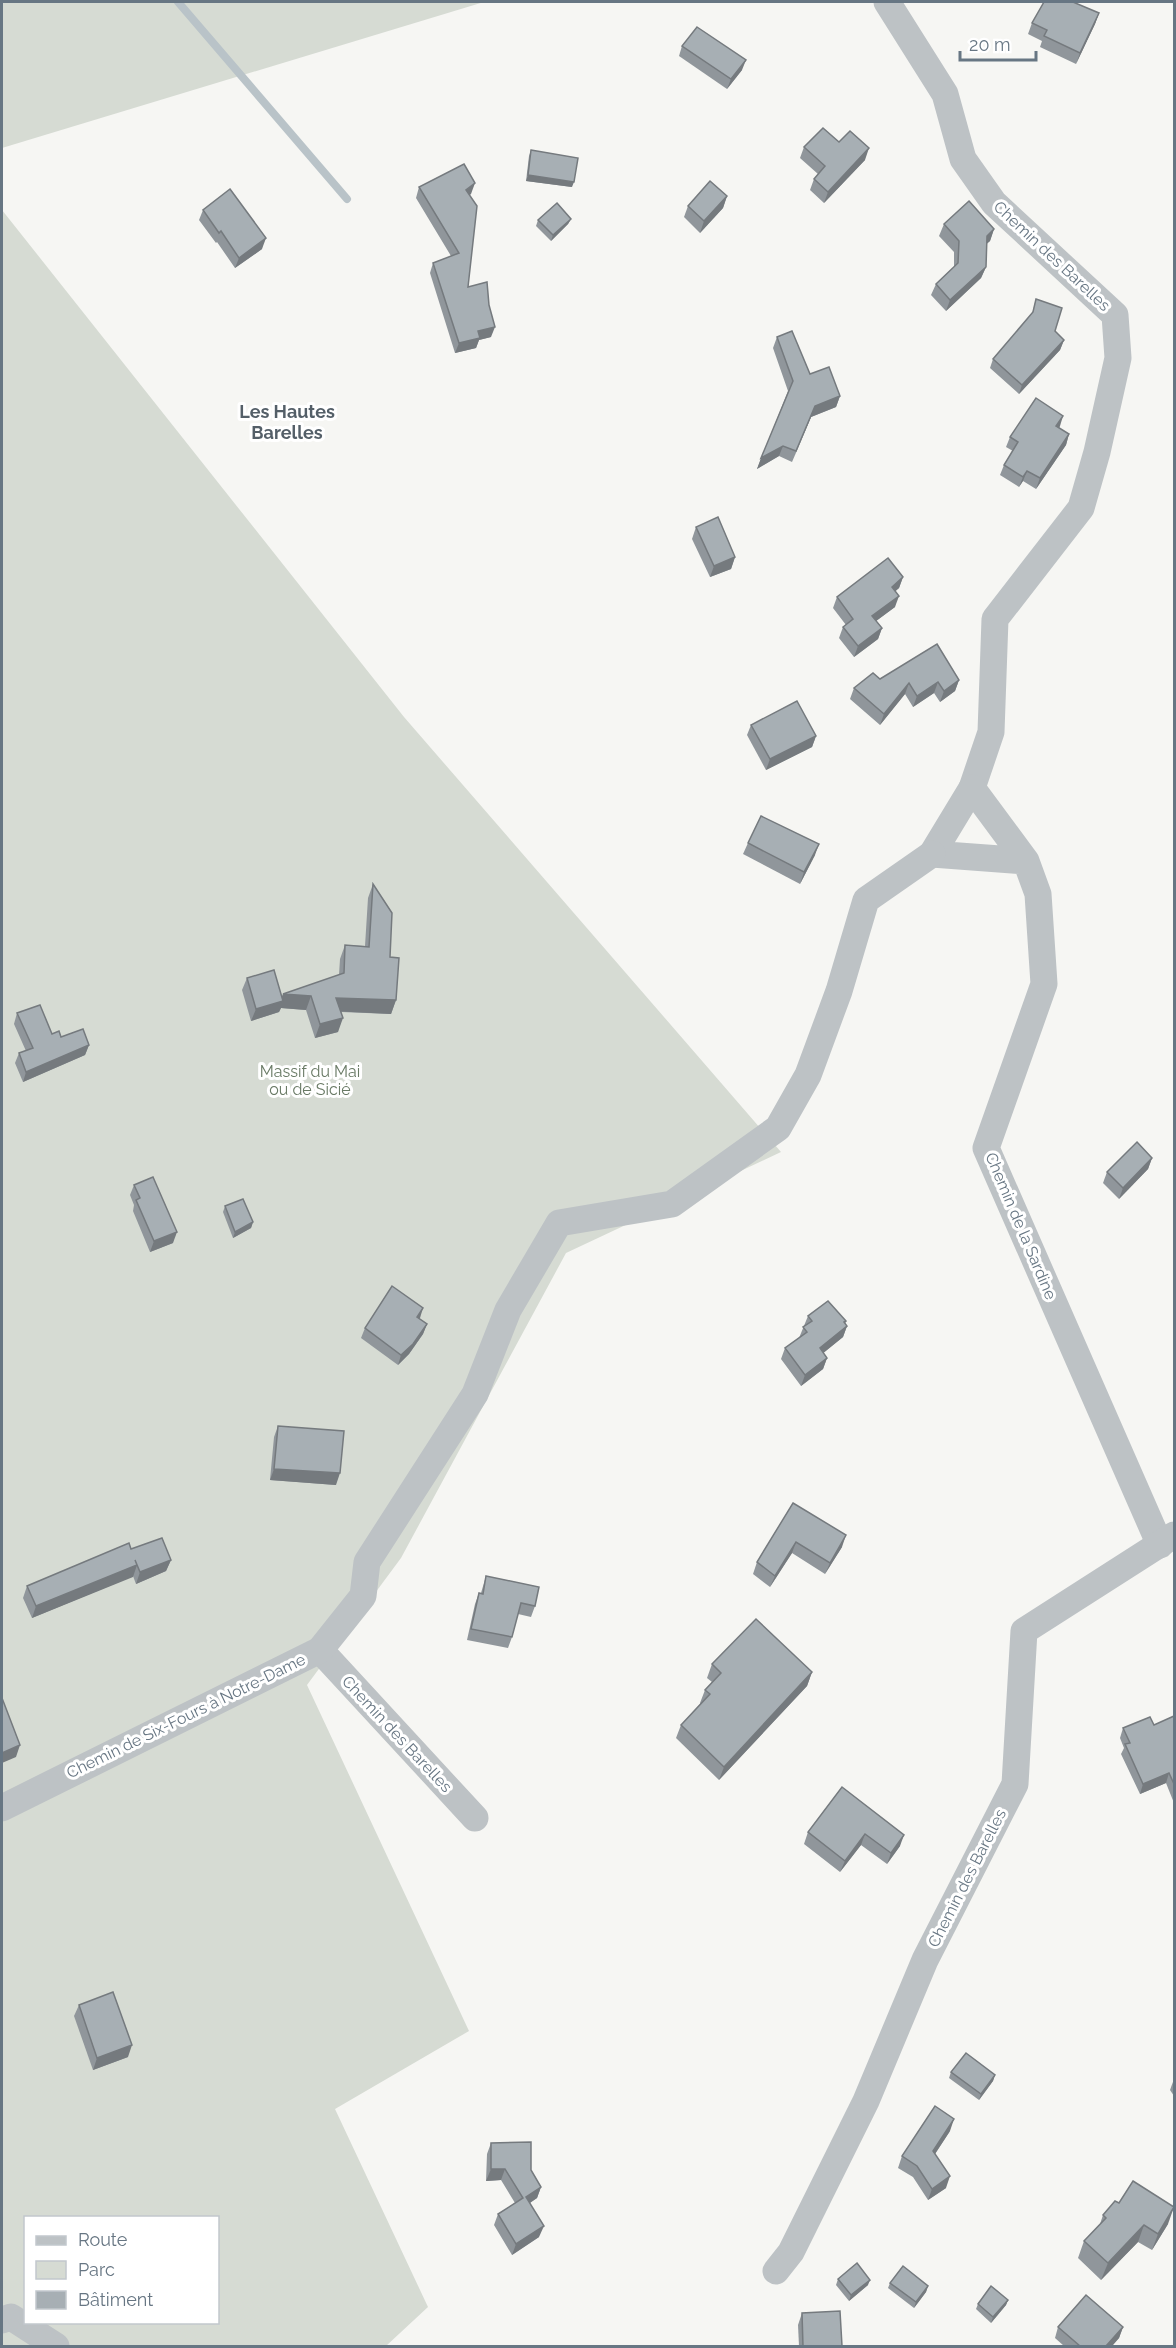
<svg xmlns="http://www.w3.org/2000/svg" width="1176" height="2348" font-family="Raleway,sans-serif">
  <rect width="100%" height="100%" fill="#f6f6f3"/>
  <g fill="#d6dbd3" fill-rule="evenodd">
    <polygon points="2,2 484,2 2,148"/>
    <path d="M 2,210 L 404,717 L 781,1152 L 566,1253 L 401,1558 L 307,1685 L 469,2031 L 335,2109 L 428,2307 L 386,2346 L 2,2346 ZM 26,2218 L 218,2218 L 218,2322 L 26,2322 Z"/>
  </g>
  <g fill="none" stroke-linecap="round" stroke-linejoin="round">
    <polyline stroke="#b9c3c8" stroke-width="8" points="178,2 347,199"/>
    <g stroke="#bdc2c5" stroke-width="27">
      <polyline points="887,2 945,94 963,159 994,203 1115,315 1118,358 1097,452 1081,508 995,619 991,732 972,788"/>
      <polyline points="1026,861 932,854 972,788 1026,861 1038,894 1044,984 986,1148 1160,1545"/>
      <polyline points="320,1650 475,1818"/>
      <polyline points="2,1808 320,1650 363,1596 367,1562 475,1394 508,1310 559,1223 672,1204 778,1128 808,1075 839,991 866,900 932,854"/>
      <polyline points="776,2271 791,2252 866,2101 925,1960 1015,1784 1024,1631 1174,1535"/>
      <polyline points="2,2320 11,2317 56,2346"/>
    </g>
  </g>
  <g fill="#90969b">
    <polygon points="1099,13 1095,24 1076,64 1040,47 1042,41 1028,34 1032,23"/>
    <polygon points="682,46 742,70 727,89 679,56"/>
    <polygon points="839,142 865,160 824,203 810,190 814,179 818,174 800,158 804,147"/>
    <polygon points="531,150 572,187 526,181 529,156"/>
    <polygon points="419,187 471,194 469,195 468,287 491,337 479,340 476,348 455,353 430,273 433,263 451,256 416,198"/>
    <polygon points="727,196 723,208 700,233 684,217 688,206"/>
    <polygon points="203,210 262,249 235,268 217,242 216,243 199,220"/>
    <polygon points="571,219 568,224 551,241 536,226 538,220"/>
    <polygon points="944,224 994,229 990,241 986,244 986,267 981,278 946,311 931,295 936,284 954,267 954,252 939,236"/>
    <polygon points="1036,299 1055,331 1064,340 1060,350 1019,394 990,368 993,359 1032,314"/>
    <polygon points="777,337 810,374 840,396 836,407 811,417 792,462 779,456 757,469 788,391 773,348"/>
    <polygon points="1060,426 1059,428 1069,434 1066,445 1036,489 1023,481 1019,487 1000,475 1004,465 1013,451 1006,447 1010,437"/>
    <polygon points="696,527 735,557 731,569 710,577 692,539"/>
    <polygon points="903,577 899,588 895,591 895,607 876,621 882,628 878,639 854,657 839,638 843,627 846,625 833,608 837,597"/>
    <polygon points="880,679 959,680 955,691 940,702 934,693 913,707 905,694 880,725 850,699 854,688"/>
    <polygon points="751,725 816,736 812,747 766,770 747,735"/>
    <polygon points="748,843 815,855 800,884 743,854"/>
    <polygon points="373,884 390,957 396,1000 391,1014 341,1012 338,1032 315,1038 306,1010 281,1008 279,1012 251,1021 242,990 247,978 282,997 283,994 339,975 340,959 345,945 365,946 368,898"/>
    <polygon points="17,1013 52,1034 61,1037 89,1045 85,1055 23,1082 15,1063 19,1053 26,1051 14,1024"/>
    <polygon points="1152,1158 1148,1169 1119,1199 1103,1183 1107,1172"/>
    <polygon points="134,1185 173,1243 150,1252 133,1211 134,1205 130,1195"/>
    <polygon points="225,1206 253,1222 251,1228 233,1238 223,1212"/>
    <polygon points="808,1316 845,1324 847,1326 843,1337 823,1353 827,1358 823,1369 801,1386 781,1359 785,1348 799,1338"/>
    <polygon points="419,1319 427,1324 423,1334 409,1354 398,1365 361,1338 365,1328"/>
    <polygon points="278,1426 336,1485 270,1480 274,1437"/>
    <polygon points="793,1503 842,1547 825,1574 792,1553 770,1587 753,1574 757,1562"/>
    <polygon points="131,1549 171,1560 166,1571 136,1584 133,1576 32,1618 23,1598 27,1586"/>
    <polygon points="486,1576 535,1606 531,1617 518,1614 512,1637 508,1648 467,1640 475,1604 479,1593 481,1593"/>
    <polygon points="712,1664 812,1672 807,1686 719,1780 676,1738 681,1725 700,1704 700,1703 705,1690 712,1682 707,1678"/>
    <polygon points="1174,1716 1174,1803 1166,1783 1140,1794 1121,1754 1124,1748 1120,1738 1123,1728 1154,1725"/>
    <polygon points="842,1787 900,1846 887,1864 861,1845 840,1872 804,1844 808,1832"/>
    <polygon points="79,2005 128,2057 93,2070 74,2016"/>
    <polygon points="951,2072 995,2075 993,2081 979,2100 949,2078"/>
    <polygon points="1174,2079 1174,2096 1170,2090"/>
    <polygon points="950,2131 935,2154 946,2188 928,2200 913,2177 898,2168 902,2156"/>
    <polygon points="491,2143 531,2170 541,2187 537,2198 530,2203 539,2237 512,2255 494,2225 498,2214 515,2203 501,2180 486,2181 487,2154"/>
    <polygon points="1103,2215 1168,2224 1152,2250 1138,2242 1101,2280 1078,2258 1084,2241 1100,2224"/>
    <polygon points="838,2279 868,2285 849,2301 836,2285"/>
    <polygon points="890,2283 928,2286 926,2292 914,2308 888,2288"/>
    <polygon points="1008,2300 1006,2305 991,2323 976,2309 978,2304"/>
    <polygon points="802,2313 842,2346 799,2346 798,2325"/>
    <polygon points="1058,2327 1123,2327 1119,2338 1112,2346 1064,2346 1055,2338"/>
  </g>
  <g fill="#757a7e">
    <polygon points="1099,13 1095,24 1076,64 1080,53"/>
    <polygon points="746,60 742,70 727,89 731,79"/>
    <polygon points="869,148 865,160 824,203 828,192"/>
    <polygon points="528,175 574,182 572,187 526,181"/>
    <polygon points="475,183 471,194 462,200 466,190"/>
    <polygon points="727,196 723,208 700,233 704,221"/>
    <polygon points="571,219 568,224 551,241 553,235"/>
    <polygon points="994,229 990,241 982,248 987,236"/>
    <polygon points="266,238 262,249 235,268 239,258"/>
    <polygon points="986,267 981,278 946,311 950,300"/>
    <polygon points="495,327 491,337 479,340 476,348 455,353 459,343 478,331"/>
    <polygon points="1064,340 1060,350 1019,394 1022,385"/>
    <polygon points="840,396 836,407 811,417 792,462 815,406"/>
    <polygon points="1063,416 1060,426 1053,436 1056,426"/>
    <polygon points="1069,434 1066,445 1036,489 1040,478"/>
    <polygon points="783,446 779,456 757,469 761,458"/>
    <polygon points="1027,471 1023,481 1019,487 1023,477"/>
    <polygon points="735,557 731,569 710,577 714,566"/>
    <polygon points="903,577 899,588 888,598 892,587"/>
    <polygon points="899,596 895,607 868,627 872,616"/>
    <polygon points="882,628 878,639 854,657 858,646"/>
    <polygon points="959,680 955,691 940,702 944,691"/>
    <polygon points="938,682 934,693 913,707 917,696"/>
    <polygon points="909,683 905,694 880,725 884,714"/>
    <polygon points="816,736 812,747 766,770 770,759"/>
    <polygon points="819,844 815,855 800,884 804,872"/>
    <polygon points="283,994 311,996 306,1010 281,1008 279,1012 251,1021 256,1009 280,1002"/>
    <polygon points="336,998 396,1000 391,1014 331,1011"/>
    <polygon points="343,1018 338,1032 315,1038 320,1024"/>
    <polygon points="89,1045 85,1055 23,1082 26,1072"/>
    <polygon points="1152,1158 1148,1169 1119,1199 1123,1188"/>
    <polygon points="253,1222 251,1228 233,1238 235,1232"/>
    <polygon points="177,1232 173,1243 150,1252 154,1241"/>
    <polygon points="423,1308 420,1318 413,1327 417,1317"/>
    <polygon points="846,1321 843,1330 847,1326 843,1337 816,1359 820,1348"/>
    <polygon points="427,1324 423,1334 409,1354 398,1365 401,1355"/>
    <polygon points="827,1358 823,1369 801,1386 805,1375"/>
    <polygon points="274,1469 340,1473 336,1485 270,1480"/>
    <polygon points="846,1535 842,1547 825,1574 830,1563"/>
    <polygon points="796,1542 792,1553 770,1587 775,1576"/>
    <polygon points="171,1560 166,1571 136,1584 140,1572"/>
    <polygon points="137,1565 133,1577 32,1618 36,1606"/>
    <polygon points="812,1672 807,1686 719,1780 724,1767"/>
    <polygon points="20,1745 16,1757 2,1763 2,1753"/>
    <polygon points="1169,1773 1166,1783 1140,1794 1143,1784"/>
    <polygon points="865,1834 861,1845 840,1872 845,1861"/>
    <polygon points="904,1835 900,1846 887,1864 891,1853"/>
    <polygon points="132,2045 128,2057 93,2070 97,2058"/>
    <polygon points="995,2075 993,2081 979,2100 981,2094"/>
    <polygon points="954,2119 950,2131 929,2163 933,2151"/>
    <polygon points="491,2169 505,2169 501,2180 486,2181"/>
    <polygon points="950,2176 946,2188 928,2200 932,2189"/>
    <polygon points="541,2187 537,2198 522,2208 526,2197"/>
    <polygon points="1174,2207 1168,2224 1152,2250 1158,2234"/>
    <polygon points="1144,2225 1138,2242 1101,2280 1108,2263"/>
    <polygon points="544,2226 539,2237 512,2255 516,2244"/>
    <polygon points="870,2280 868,2285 849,2301 851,2295"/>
    <polygon points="928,2286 926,2292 914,2308 916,2302"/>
    <polygon points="1008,2300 1006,2305 991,2323 993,2317"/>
    <polygon points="1123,2327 1119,2338 1112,2346 1106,2346"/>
  </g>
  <g fill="#a7afb4" stroke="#757a7e" stroke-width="1.5">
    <polygon points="1044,2 1073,2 1099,13 1080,53 1044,36 1047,30 1032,23"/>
    <polygon points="697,27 746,60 731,79 682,46"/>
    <polygon points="823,128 839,142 850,131 869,148 828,192 814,179 825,166 804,147"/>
    <polygon points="531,150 578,158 574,182 528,175"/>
    <polygon points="464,164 475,183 466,190 477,206 468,287 487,282 489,305 495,327 478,331 480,338 459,343 433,263 459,253 419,187"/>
    <polygon points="710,181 727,196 704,221 688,206"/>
    <polygon points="230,189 266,238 239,258 221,231 219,233 203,210"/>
    <polygon points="969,201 994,229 987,236 986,267 950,300 936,284 958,263 959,241 944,224"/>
    <polygon points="557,203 571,219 553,235 538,220"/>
    <polygon points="1036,299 1062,308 1055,331 1064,340 1022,385 993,359 1033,312"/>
    <polygon points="792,331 810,374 829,367 840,396 815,406 796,451 783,446 761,458 793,381 777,337"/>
    <polygon points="1036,398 1063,416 1056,426 1069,434 1040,478 1027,471 1023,477 1004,465 1018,442 1010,437"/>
    <polygon points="718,517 735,557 714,566 696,527"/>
    <polygon points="888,558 903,577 892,587 899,596 872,616 882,628 858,646 843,627 853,619 837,597"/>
    <polygon points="937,644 959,680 944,691 938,682 917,696 909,683 884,714 854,688 873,673 880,679"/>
    <polygon points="797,701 816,736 770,759 751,725"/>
    <polygon points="761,816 819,844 804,872 748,843"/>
    <polygon points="373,884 392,913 390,957 399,958 396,1000 336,998 343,1018 320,1024 311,996 283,994 344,973 345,945 369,947"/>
    <polygon points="274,970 283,1001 256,1009 247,978"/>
    <polygon points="40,1005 52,1034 59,1031 61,1037 83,1029 89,1045 26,1072 19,1053 33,1048 17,1013"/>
    <polygon points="1137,1142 1152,1158 1123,1188 1107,1172"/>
    <polygon points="153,1177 177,1232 154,1241 136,1200 140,1198 134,1185"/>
    <polygon points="243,1199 253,1222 235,1232 225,1206"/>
    <polygon points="392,1286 423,1308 417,1317 427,1324 413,1344 401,1355 365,1328"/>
    <polygon points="828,1301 846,1321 844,1322 847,1326 820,1348 827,1358 805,1375 785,1348 807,1332 803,1327 812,1321 808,1316"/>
    <polygon points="278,1426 344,1431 340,1473 274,1469"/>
    <polygon points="793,1503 846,1535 830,1563 796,1542 775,1576 757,1562"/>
    <polygon points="162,1538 171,1560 140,1572 135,1560 137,1565 36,1606 27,1586 129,1543 131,1549"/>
    <polygon points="486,1576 539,1587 535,1606 521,1603 512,1637 471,1629 479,1593 483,1594"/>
    <polygon points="756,1619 812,1672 724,1767 681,1725 710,1694 705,1690 721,1673 712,1664"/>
    <polygon points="2,1698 20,1745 2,1753"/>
    <polygon points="1174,1716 1174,1784 1169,1773 1143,1784 1125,1744 1130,1743 1123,1728 1150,1717 1154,1725"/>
    <polygon points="842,1787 904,1835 891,1853 865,1834 845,1861 808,1832"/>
    <polygon points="113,1992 132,2045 97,2058 79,2005"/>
    <polygon points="966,2053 995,2075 981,2094 951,2072"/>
    <polygon points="935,2106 954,2119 933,2151 950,2176 932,2189 917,2166 902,2156"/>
    <polygon points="531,2142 531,2170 541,2187 526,2197 544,2226 516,2244 498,2214 523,2198 505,2169 491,2169 491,2143"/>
    <polygon points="1133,2181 1174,2207 1158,2234 1144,2225 1108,2263 1084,2241 1106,2218 1103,2215 1115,2201 1119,2203"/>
    <polygon points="857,2263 870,2280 851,2295 838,2279"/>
    <polygon points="903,2266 928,2286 916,2302 890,2283"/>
    <polygon points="991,2286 1008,2300 993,2317 978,2304"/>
    <polygon points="1086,2295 1123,2327 1106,2346 1080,2346 1058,2327"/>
    <polygon points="840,2311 842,2346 803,2346 802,2313"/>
  </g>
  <g text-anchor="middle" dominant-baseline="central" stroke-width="6" stroke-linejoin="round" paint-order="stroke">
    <g font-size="16" fill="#677683" stroke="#fff">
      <text transform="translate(1052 256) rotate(43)">Chemin des Barelles</text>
      <text transform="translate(1021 1226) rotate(67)">Chemin de la Sardine</text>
      <text transform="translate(186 1716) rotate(-26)">Chemin de Six-Fours à Notre-Dame</text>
      <text transform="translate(397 1734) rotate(47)">Chemin des Barelles</text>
      <text transform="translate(967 1878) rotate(-63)">Chemin des Barelles</text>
    </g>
    <g font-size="16" fill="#697a65" stroke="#fff">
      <text x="310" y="1071">Massif du Mai<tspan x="310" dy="18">ou de Sicié</tspan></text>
    </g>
    <g font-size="18" font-weight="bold" fill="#545f68" stroke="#fff">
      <text x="287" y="411">Les Hautes<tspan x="287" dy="21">Barelles</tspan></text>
    </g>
  </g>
  <rect width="1176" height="2348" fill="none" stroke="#677683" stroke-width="6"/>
  <rect x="24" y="2216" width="195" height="108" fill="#ffffff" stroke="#c2c8cd" stroke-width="1.5"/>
  <rect x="36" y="2236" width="30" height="9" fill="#bdc2c5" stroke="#c2c8cd" stroke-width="1.5"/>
  <text x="78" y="2246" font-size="18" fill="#677683">Route</text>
  <rect x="36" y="2261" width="30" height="18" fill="#d6dbd3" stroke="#c2c8cd" stroke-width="1.5"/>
  <text x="78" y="2276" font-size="18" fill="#677683">Parc</text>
  <rect x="36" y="2291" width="30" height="18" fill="#a7afb4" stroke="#c2c8cd" stroke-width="1.5"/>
  <text x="78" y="2306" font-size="18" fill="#677683">Bâtiment</text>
  <path d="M960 51v9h76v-9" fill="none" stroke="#677683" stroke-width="3"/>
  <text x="969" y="51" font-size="18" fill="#677683" stroke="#ffffff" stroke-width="4.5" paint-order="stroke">20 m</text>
</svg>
